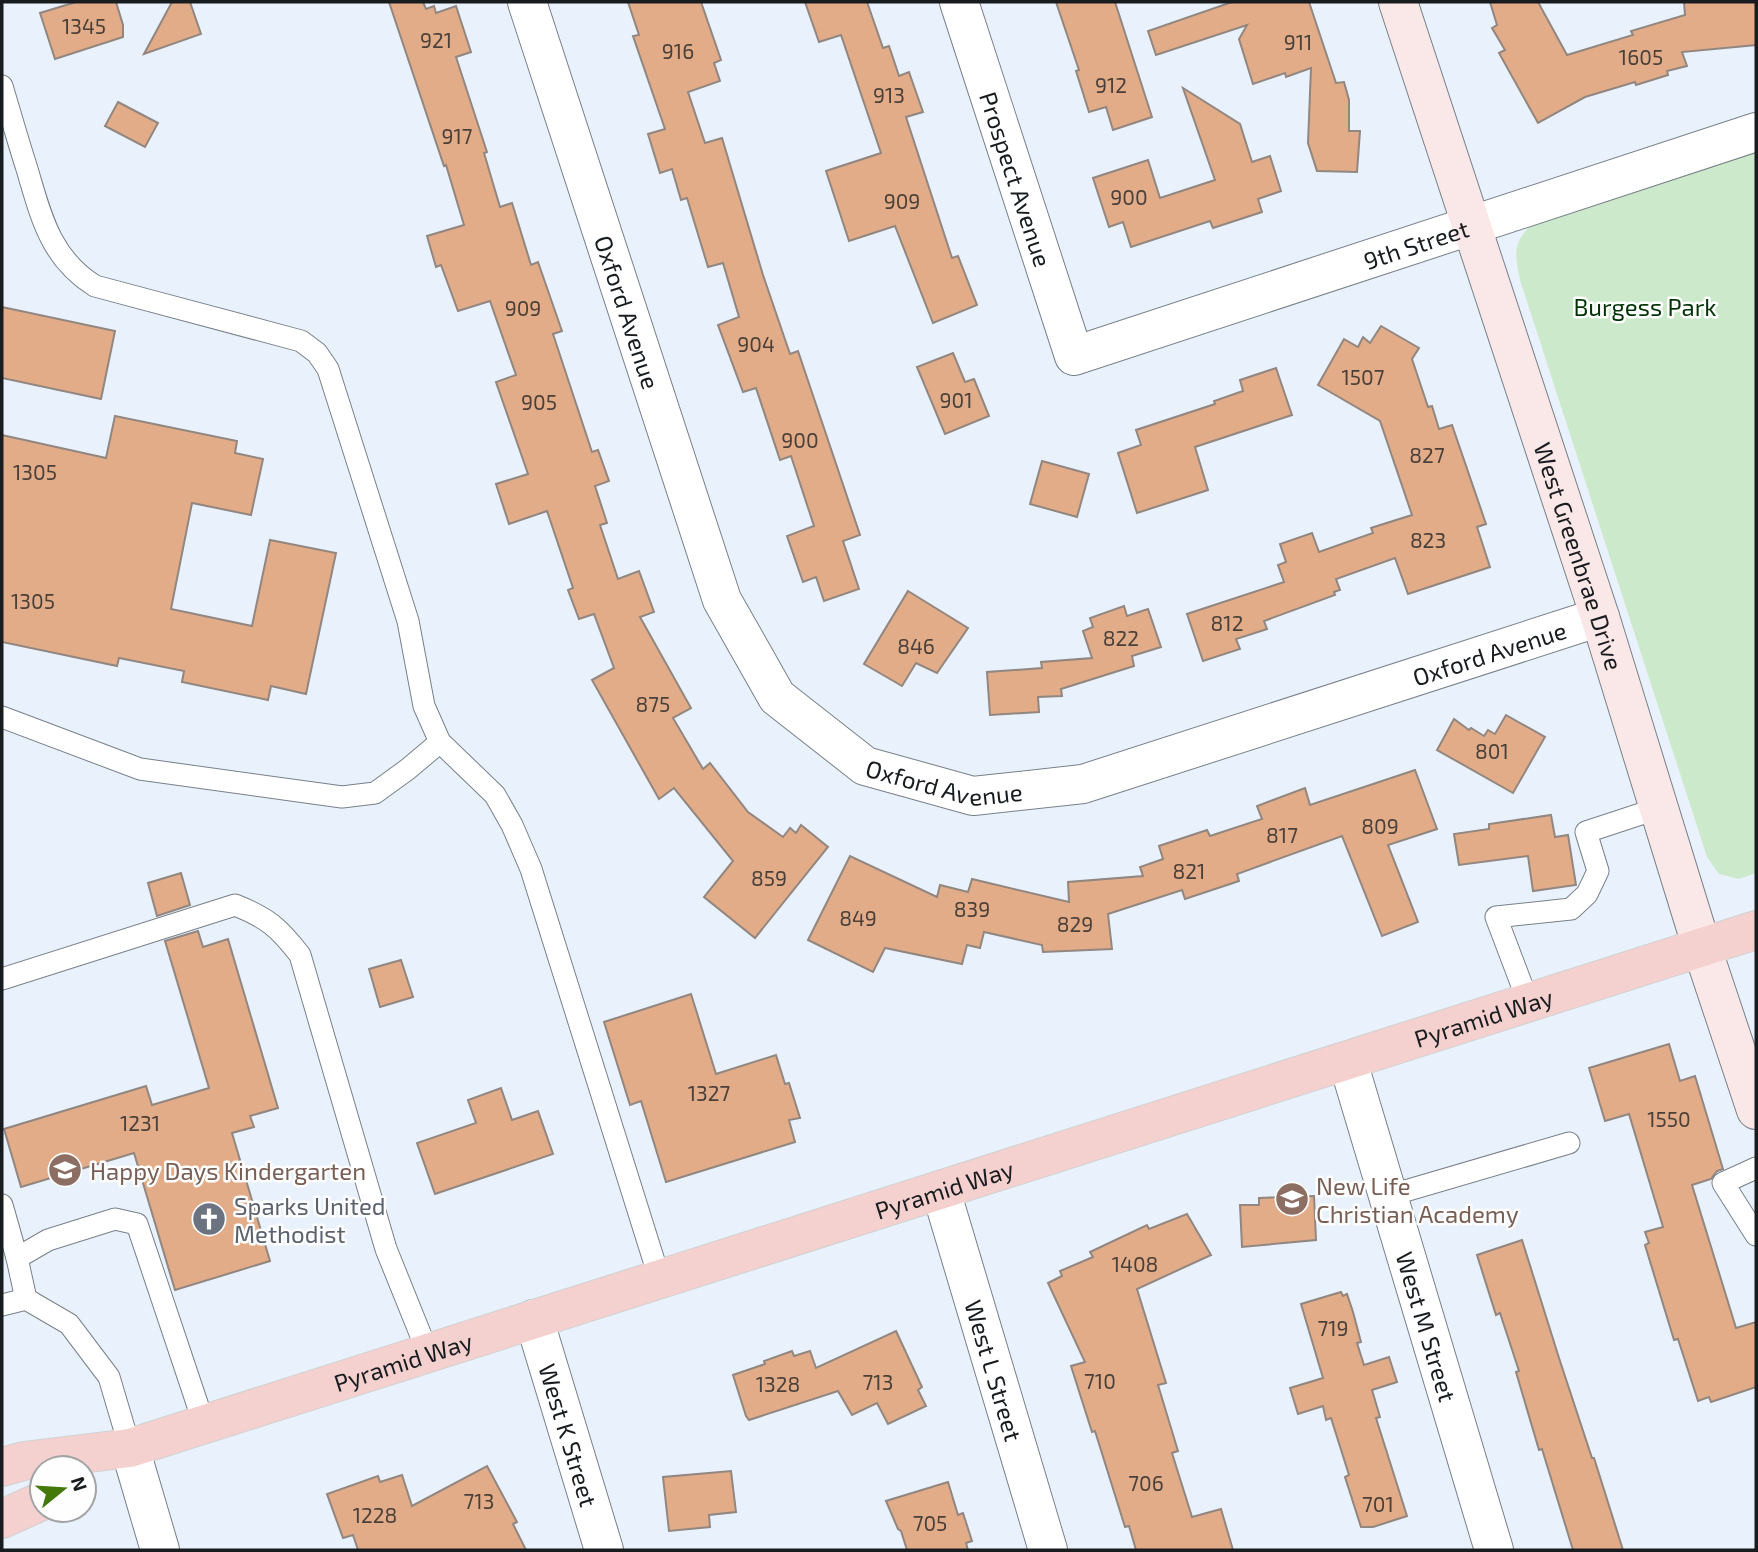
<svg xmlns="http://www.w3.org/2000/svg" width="1758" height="1552" font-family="'Exo 2',sans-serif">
  <rect width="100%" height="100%" fill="#e9f2fc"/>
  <path fill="#cce9cb" d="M 1756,152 L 1756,873 L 1739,879 L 1719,874 L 1707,857 L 1520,280 C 1515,254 1512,245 1531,225 Z"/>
  <g fill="#e2ac88" stroke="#918680" stroke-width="2">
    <polygon points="76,2 116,2 123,25 123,37 55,59 40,13"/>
    <polygon points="172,2 190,2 201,34 144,54"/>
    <polygon points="389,2 423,2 426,9 434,6 436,13 456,6 471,52 456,57 487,152 484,153 500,207 512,203 531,265 538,262 562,331 553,334 592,452 598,450 609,481 595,486 607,523 600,525 618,579 639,571 654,612 640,617 691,708 673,718 703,769 710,763 748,812 783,837 790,828 796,833 801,825 828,847 755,938 704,897 733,861 674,788 659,799 592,680 614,668 594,614 579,619 568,590 573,588 547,511 509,524 496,484 528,474 496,382 516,375 490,301 458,311 441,265 436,267 427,236 464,225 446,165 444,166"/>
    <polygon points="628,2 701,2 721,60 714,63 720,81 688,92 705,143 722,138 763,275 790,354 798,351 860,535 843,541 859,589 824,601 816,577 803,582 787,536 814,526 791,456 780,460 756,388 743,392 718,325 739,317 723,263 708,267 687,198 681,200 672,169 660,173 648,134 665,129 633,36 639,35"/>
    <polygon points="805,2 867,2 883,48 889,46 899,76 909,72 923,112 906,117 952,258 958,256 977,305 933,323 895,226 849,241 826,171 881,153 841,35 819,42"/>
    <polygon points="1056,2 1115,2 1152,117 1113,130 1106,107 1089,112 1076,71 1079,70"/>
    <polygon points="1232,2 1309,2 1336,83 1344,82 1349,100 1349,131 1360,131 1357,172 1317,171 1308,143 1311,68 1286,77 1285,73 1253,84 1239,39 1247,25 1156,55 1148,31"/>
    <polygon points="1490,2 1538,2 1567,55 1633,35 1631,31 1685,15 1684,2 1756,2 1756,45 1682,52 1687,66 1667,71 1668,75 1636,85 1635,82 1585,97 1538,123 1499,53 1505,50 1492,28 1497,25"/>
    <polygon points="1183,88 1240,124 1252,162 1270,156 1281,191 1258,199 1262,212 1213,228 1210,221 1131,247 1123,222 1109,227 1093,178 1148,160 1160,198 1215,180"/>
    <polygon points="118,102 158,123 145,147 105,126"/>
    <polygon points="2,307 115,331 101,399 2,378"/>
    <polygon points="1381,326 1419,348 1412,359 1428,407 1432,406 1439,429 1452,425 1486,524 1477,527 1490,567 1408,594 1395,558 1336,579 1340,590 1334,592 1335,595 1264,621 1267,629 1236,639 1240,649 1203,661 1187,614 1284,582 1278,565 1286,562 1280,544 1312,533 1319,552 1373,533 1371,528 1412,515 1380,421 1318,385 1344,339 1358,347 1363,337 1370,343"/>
    <polygon points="953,353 965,382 974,379 989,416 945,434 917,367"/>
    <polygon points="1276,368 1292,415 1195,447 1208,490 1137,513 1118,453 1141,445 1136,430 1215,404 1214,401 1243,391 1240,380"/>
    <polygon points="115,416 237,441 235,453 263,459 251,515 192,503 171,609 252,626 270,540 336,553 306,694 271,686 268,700 182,682 184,671 119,658 117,666 2,642 2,435 106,458"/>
    <polygon points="1042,461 1089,474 1077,517 1030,504"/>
    <polygon points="908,591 968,628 937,673 916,663 902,686 864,664"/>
    <polygon points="1124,606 1127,616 1148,609 1161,647 1132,656 1134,666 1061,689 1062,696 1038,697 1039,712 990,715 987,672 1042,668 1041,662 1092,658 1083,631 1093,627 1090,618"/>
    <polygon points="1506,715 1545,737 1513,793 1437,750 1454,719 1469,730 1471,728 1484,736 1488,730 1495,734"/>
    <polygon points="1415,770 1437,829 1388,845 1418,922 1382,936 1342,836 1237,874 1239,881 1185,899 1182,890 1108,914 1112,949 1043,952 1042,945 984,932 980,948 967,945 962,964 885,948 873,972 808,940 850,856 937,897 940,885 968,892 972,879 1069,902 1068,882 1143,876 1140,867 1163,859 1159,846 1207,830 1210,836 1262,819 1257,806 1305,788 1310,805"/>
    <polygon points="1551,815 1555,837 1568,835 1576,885 1533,891 1528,856 1459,865 1454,834 1489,829 1489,824"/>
    <polygon points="181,873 190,905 157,916 148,883"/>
    <polygon points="198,931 203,947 228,939 278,1108 250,1116 254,1127 232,1133 270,1261 175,1290 134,1153 21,1187 4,1129 146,1086 152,1105 209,1088 165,941"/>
    <polygon points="401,960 413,997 380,1007 369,969"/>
    <polygon points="691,994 716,1074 776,1055 785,1084 789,1083 800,1118 789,1120 795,1142 666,1182 641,1101 630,1105 604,1022"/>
    <polygon points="1669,1044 1680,1081 1695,1076 1723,1169 1717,1171 1711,1179 1692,1185 1736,1328 1756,1322 1756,1387 1711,1402 1709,1397 1698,1401 1678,1339 1674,1340 1645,1245 1649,1243 1645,1232 1663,1227 1629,1114 1605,1121 1589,1068"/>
    <polygon points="501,1088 512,1120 538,1111 553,1154 435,1194 417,1143 476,1123 468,1100"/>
    <polygon points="1314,1196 1316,1240 1242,1247 1240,1205 1259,1205 1259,1198"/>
    <polygon points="1187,1214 1211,1255 1137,1289 1166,1383 1158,1385 1178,1451 1172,1453 1192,1517 1221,1509 1233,1550 1136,1550 1129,1526 1125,1527 1095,1431 1092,1432 1071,1366 1085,1362 1048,1283 1062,1276 1060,1271 1093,1257 1090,1252 1147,1225 1149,1229"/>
    <polygon points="1522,1240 1559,1358 1592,1458 1594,1458 1623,1550 1573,1550 1542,1449 1539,1450 1516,1372 1519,1371 1500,1313 1496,1315 1477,1255"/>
    <polygon points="1341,1292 1343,1296 1347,1294 1353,1312 1361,1342 1357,1343 1364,1365 1389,1357 1397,1382 1372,1390 1380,1417 1376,1418 1407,1516 1373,1527 1361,1527 1345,1477 1349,1475 1331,1418 1326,1420 1323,1406 1298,1414 1290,1388 1323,1378 1301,1304"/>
    <polygon points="896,1331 922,1387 918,1390 926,1406 888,1424 877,1403 852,1415 838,1391 749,1420 746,1416 733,1375 765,1364 764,1361 792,1351 794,1356 810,1351 816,1368"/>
    <polygon points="487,1466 517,1522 513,1524 526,1550 358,1550 353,1535 343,1538 327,1494 378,1476 380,1482 402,1475 412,1506"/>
    <polygon points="731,1471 736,1512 709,1515 710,1527 669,1531 663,1477"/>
    <polygon points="948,1482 958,1515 963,1513 972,1541 966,1543 968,1550 907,1550 901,1531 898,1529 886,1501"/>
  </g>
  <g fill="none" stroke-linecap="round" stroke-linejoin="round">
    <g stroke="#788089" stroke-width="23">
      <g id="lane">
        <path d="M 2,86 C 10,113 18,141 27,169 C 41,216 50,258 95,286 L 301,341 L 317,353 L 328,369 L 408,621 L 424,706 L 440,742 L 495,795 L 512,825 L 531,869 L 660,1280"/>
        <polyline points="2,717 140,769 342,797 375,793 408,769 440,742"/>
        <path d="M 2,979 L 235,905 C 268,918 279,928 300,955 L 386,1249 L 428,1353"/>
        <polyline points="1529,1004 1496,917 1571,909 1587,894 1598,871 1586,832 1659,808"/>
        <polyline points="1756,1168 1723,1183 1756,1235"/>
        <polyline points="1388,1196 1569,1143"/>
        <polyline points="2,1205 17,1258 26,1299"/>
        <polyline points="17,1258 48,1240 115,1219 137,1224 204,1424"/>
        <polyline points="2,1305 26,1299 69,1324 109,1377 130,1448"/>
      </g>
    </g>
    <g stroke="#788089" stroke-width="40">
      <g id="street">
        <path id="s1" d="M 527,2 L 722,600 L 777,697 L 865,766 L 973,796 L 1083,784 L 1600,617"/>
        <path id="s2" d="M 959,2 L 1074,356 L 1756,132"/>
        <path id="s3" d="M 1348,1062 L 1494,1550"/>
        <path id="s4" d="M 941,1191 L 1048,1550"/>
        <path id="s5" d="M 534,1319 L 604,1550"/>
        <polyline points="130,1448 160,1550"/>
      </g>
    </g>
    <g stroke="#788089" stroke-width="40">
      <g id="secondary">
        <path id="s6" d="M 1398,2 L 1600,617 L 1702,948 L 1756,1110"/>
      </g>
    </g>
    <g stroke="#d1d2d2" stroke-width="40">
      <g id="primary">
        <path id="s7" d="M 2,1467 L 24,1461 L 130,1448 L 1756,930"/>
        <polyline points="2,1519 42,1501"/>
      </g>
    </g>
    <use href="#lane" stroke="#fff" stroke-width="21"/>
    <use href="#street" stroke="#fff" stroke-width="38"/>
    <use href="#secondary" stroke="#fae7e7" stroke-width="38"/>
    <use href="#primary" stroke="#f4d0ce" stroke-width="38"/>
  </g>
  <defs>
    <g id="school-disc" transform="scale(1.75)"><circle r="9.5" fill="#8d6e63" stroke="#fefefe"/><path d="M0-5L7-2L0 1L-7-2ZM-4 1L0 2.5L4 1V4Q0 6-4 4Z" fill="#fff"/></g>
    <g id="church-disc" transform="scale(1.75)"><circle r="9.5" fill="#6b7280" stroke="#fefefe"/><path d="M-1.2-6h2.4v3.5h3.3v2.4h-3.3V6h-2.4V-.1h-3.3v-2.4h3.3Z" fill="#fff"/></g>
  </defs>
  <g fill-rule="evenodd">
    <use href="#school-disc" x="65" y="1170"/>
    <use href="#school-disc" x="1292" y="1199"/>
    <use href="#church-disc" x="209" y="1219"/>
  </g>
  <g text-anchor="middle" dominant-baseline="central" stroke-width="5" stroke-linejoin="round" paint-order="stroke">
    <g font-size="21" fill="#4a4039">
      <text x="84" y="25">1345</text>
      <text x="436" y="39">921</text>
      <text x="1298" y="41">911</text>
      <text x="678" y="50">916</text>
      <text x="1641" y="56">1605</text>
      <text x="1111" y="84">912</text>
      <text x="889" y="94">913</text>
      <text x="457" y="135">917</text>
      <text x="1129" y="196">900</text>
      <text x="902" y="200">909</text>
      <text x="523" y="307">909</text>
      <text x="756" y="343">904</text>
      <text x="1363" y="376">1507</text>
      <text x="956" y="399">901</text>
      <text x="539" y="401">905</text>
      <text x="800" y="439">900</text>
      <text x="1427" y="454">827</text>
      <text x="35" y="471">1305</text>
      <text x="1428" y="539">823</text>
      <text x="33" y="600">1305</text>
      <text x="1227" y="622">812</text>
      <text x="1121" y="637">822</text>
      <text x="916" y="645">846</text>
      <text x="653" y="703">875</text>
      <text x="1492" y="750">801</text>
      <text x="1380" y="825">809</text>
      <text x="1282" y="834">817</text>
      <text x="1189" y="870">821</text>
      <text x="769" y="877">859</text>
      <text x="972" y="908">839</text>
      <text x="858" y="917">849</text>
      <text x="1075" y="923">829</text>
      <text x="709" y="1092">1327</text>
      <text x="1669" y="1118">1550</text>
      <text x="140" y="1122">1231</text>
      <text x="1135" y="1263">1408</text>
      <text x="1333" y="1327">719</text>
      <text x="1100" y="1380">710</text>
      <text x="878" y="1381">713</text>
      <text x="778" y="1383">1328</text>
      <text x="1146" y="1482">706</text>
      <text x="479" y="1500">713</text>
      <text x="1378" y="1503">701</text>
      <text x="375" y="1514">1228</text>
      <text x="930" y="1522">705</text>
    </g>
    <g font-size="24" fill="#181c1f" stroke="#fefefe">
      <text stroke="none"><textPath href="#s2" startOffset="186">Prospect Avenue</textPath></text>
      <text stroke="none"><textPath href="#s2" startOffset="732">9th Street</textPath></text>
      <text stroke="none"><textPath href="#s1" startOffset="326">Oxford Avenue</textPath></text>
      <text stroke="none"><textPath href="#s6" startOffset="583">West Greenbrae Drive</textPath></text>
      <text stroke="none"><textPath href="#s1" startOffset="1502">Oxford Avenue</textPath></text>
      <text stroke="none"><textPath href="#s1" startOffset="934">Oxford Avenue</textPath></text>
      <text stroke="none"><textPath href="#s7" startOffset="1550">Pyramid Way</textPath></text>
      <text stroke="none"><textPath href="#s7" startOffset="984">Pyramid Way</textPath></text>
      <text stroke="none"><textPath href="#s3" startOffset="276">West M Street</textPath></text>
      <text stroke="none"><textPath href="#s7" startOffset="416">Pyramid Way</textPath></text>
      <text stroke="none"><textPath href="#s4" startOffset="187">West L Street</textPath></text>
      <text stroke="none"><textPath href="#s5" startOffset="121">West K Street</textPath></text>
    </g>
    <g font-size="24" fill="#013307" stroke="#fefefe">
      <text x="1645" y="306">Burgess Park</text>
    </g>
    <g font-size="24" fill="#785e54" stroke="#fefefe" text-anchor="start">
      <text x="90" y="1170">Happy Days Kindergarten</text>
      <text x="1316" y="1185">New Life<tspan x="1316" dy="28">Christian Academy</tspan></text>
    </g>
    <g font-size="24" fill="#5b616d" stroke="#fefefe" text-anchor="start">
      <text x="234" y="1205">Sparks United<tspan x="234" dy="28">Methodist</tspan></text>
    </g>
  </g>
  <rect width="1758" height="1552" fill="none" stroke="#181c1f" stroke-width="7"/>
  <g transform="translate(63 1489) rotate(72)"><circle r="33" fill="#fefefe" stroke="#a2a4a5" stroke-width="2"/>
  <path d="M0-5L12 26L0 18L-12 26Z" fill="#447908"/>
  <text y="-10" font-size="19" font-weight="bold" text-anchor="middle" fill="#181c1f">N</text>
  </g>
</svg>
